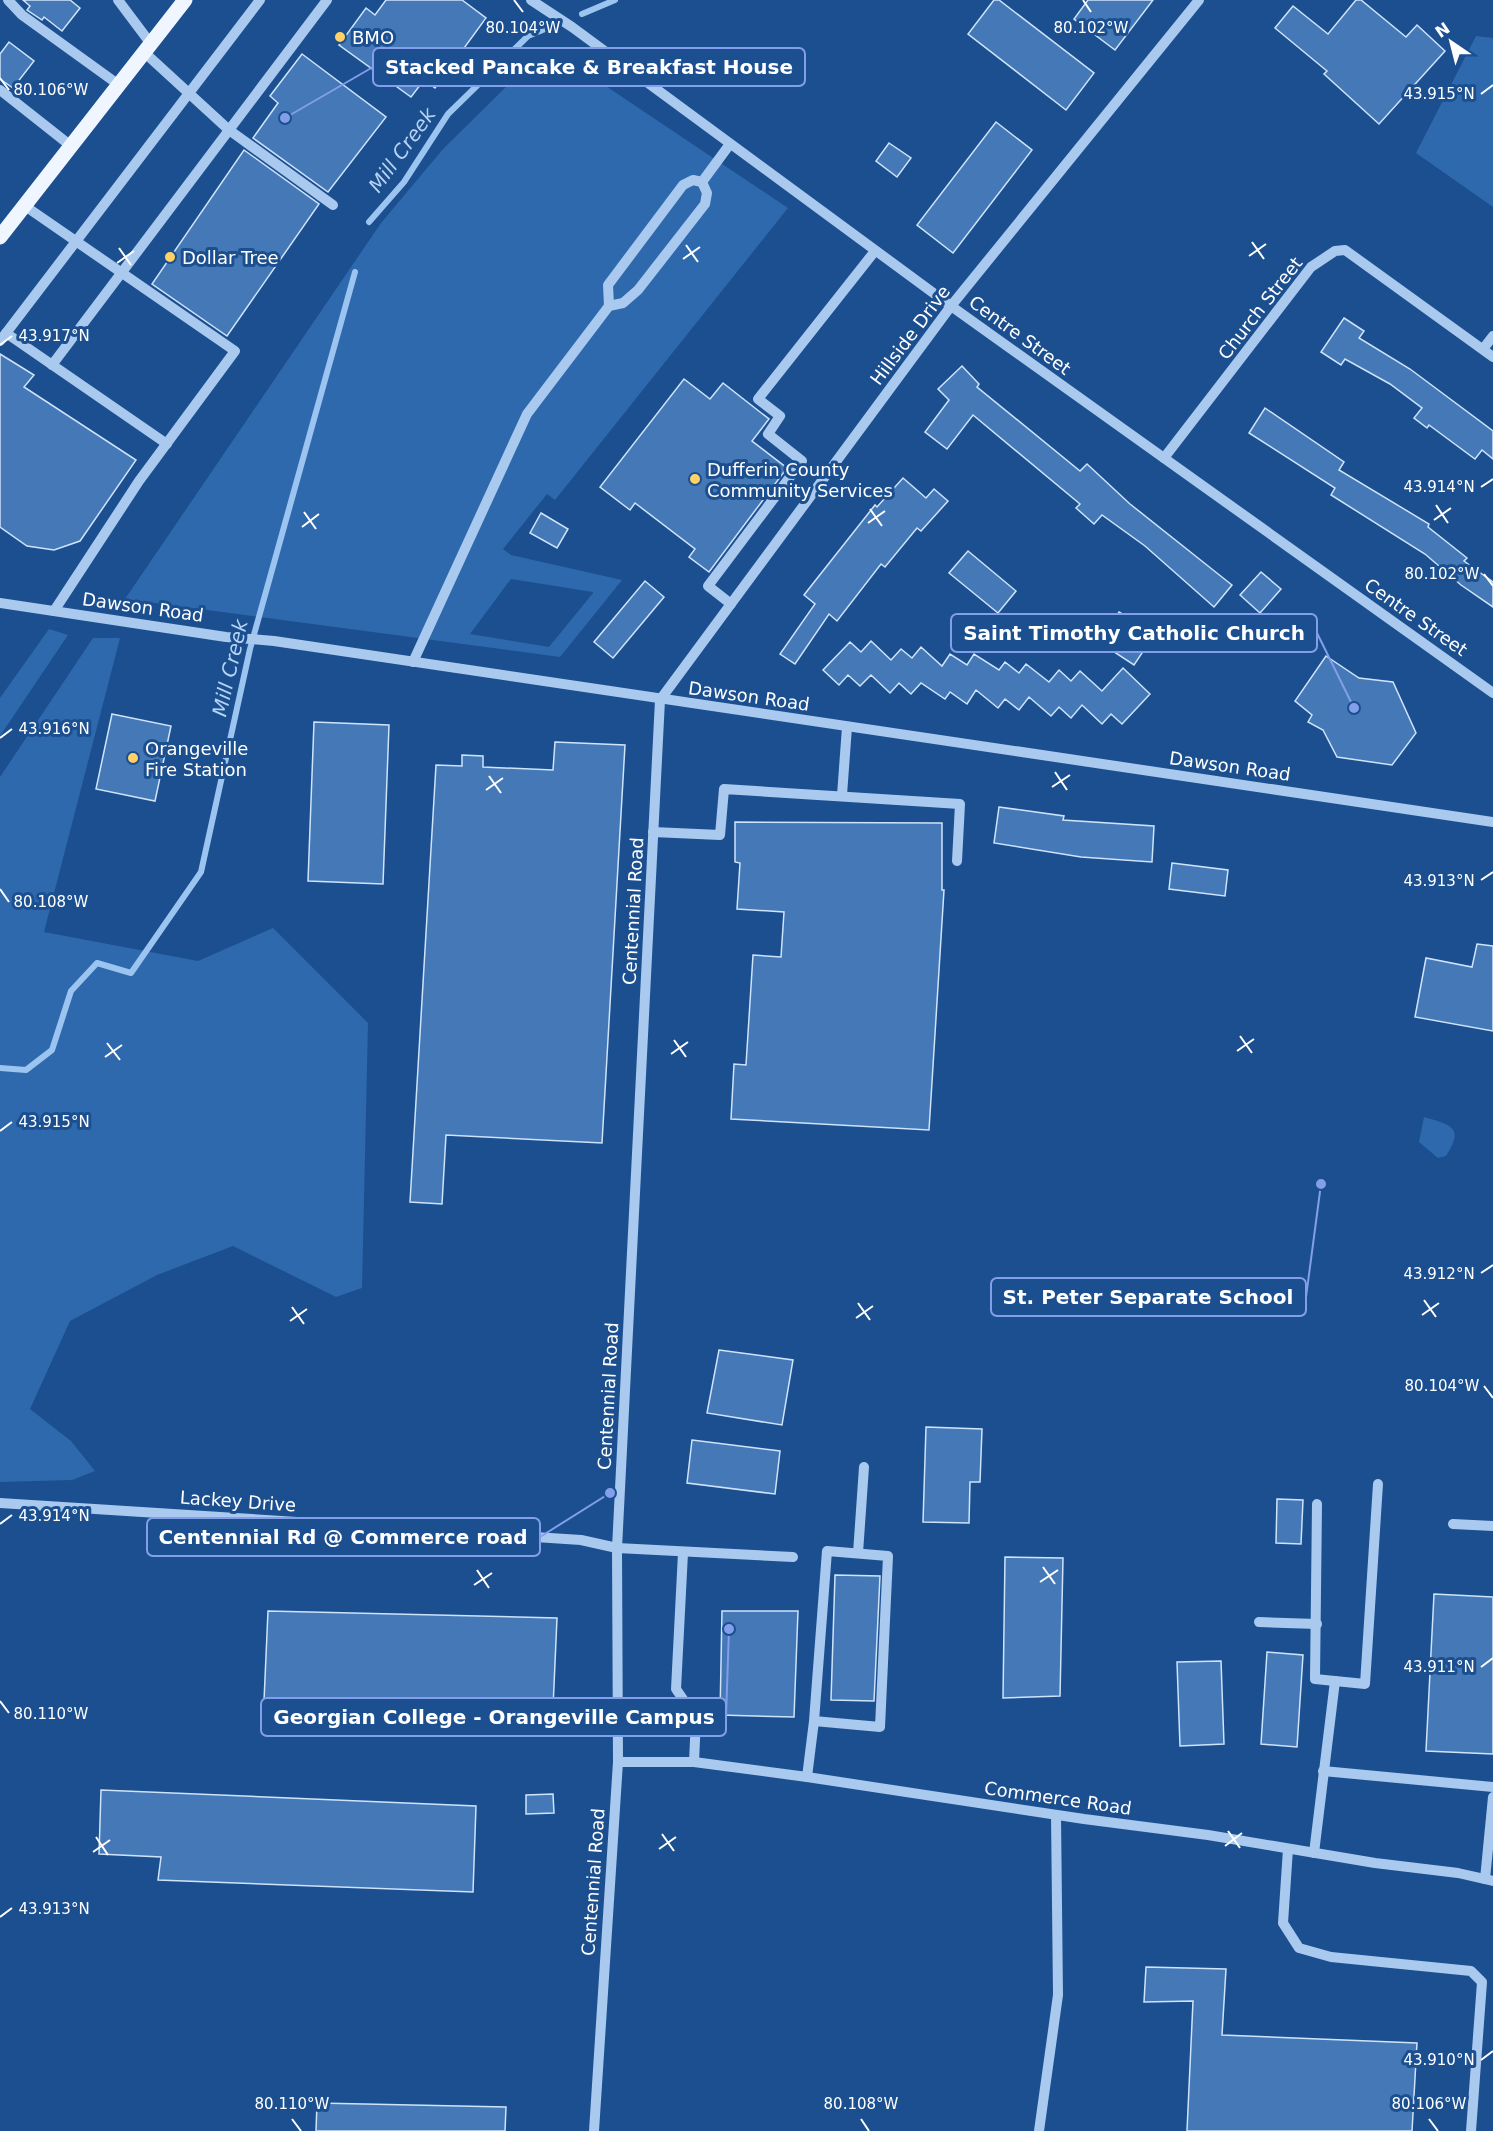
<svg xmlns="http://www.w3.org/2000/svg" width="1493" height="2131" font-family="'DejaVu Sans',sans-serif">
  <rect width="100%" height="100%" fill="#1b4f8f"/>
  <g fill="#2e69ad" fill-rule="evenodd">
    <polygon points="1476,36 1493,38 1493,207 1416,153"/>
    <path d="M 553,48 L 561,56 L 788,208 L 555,500 L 547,494 L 503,549 L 511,555 L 622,580 L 560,657 L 125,599 L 381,223 L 443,149 L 516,77 ZM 511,579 L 593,592 L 593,593 L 549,647 L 470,634 Z"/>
    <polygon points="49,629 68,635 0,736 0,698"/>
    <polygon points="93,638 120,638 44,932 198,961 273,928 368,1023 362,1288 336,1297 233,1246 157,1275 70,1321 30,1409 71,1441 95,1471 72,1480 0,1482 0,777"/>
    <path d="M 1424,1117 C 1451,1125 1465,1127 1446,1156 L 1438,1158 L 1419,1142 Z"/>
  </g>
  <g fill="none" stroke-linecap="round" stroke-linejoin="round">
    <g stroke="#9cc4f0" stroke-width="6">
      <polyline points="582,14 615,0"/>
      <polyline points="369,222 404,182 448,114 528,36 545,29"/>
      <polyline points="0,1068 26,1070 52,1050 71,991 97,963 131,973 201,872 250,649 355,272"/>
    </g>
  </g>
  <g fill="#4478b7" stroke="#cfe3fa" stroke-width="1.5">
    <polygon points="23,0 70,0 80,8 62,31 44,17 42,20 27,10 30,6"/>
    <polygon points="386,0 462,0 486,18 435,88 424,80 411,97 339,45 366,8 375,15"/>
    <polygon points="994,0 999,0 1094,73 1066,110 968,34"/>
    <polygon points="1088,0 1153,0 1115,50 1074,19"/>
    <polygon points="1356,0 1361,0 1406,37 1417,25 1445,51 1379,124 1324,74 1327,71 1275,28 1293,6 1328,34"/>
    <polygon points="9,42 34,61 13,88 0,79 0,54"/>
    <polygon points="302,54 386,117 328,192 253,138 278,103 270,96"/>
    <polygon points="996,122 1032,150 953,253 917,225"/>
    <polygon points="889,143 911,158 897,177 876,161"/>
    <polygon points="244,150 319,204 227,336 152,284"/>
    <polygon points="1344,318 1364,331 1359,338 1410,369 1493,431 1493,459 1482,450 1475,459 1429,425 1427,428 1414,418 1422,408 1390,384 1345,359 1341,365 1321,352"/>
    <polygon points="0,354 34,375 24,387 136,460 80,541 54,550 27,546 0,527"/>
    <polygon points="962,366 979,384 977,387 1080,471 1087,464 1130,504 1232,585 1214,607 1145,546 1102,515 1094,524 1076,508 1080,504 973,415 947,449 925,432 949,400 938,389"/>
    <polygon points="684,379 710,399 723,383 769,419 752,441 787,468 709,572 689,557 695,549 635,503 630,510 600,487"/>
    <polygon points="1265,408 1344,462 1339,470 1429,524 1428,527 1467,558 1464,561 1493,582 1493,607 1461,585 1425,554 1331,495 1335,488 1249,433"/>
    <polygon points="903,478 926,498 934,489 948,501 921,531 917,528 885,567 881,564 837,621 829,614 795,664 780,654 815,604 804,595 875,505 877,507"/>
    <polygon points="541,513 568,529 557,548 530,533"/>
    <polygon points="968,551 1016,591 998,613 949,573"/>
    <polygon points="1261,572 1281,589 1260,613 1240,595"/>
    <polygon points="645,581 664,597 613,658 594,642"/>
    <polygon points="1119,612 1144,628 1137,637 1148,644 1134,665 1099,642"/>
    <polygon points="871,641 891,660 901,649 912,658 921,647 942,666 950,654 967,665 974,654 999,670 1005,662 1019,673 1026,664 1049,682 1059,670 1071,681 1080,671 1102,691 1123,668 1150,694 1122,724 1111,714 1102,724 1082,705 1071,718 1059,707 1051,716 1029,697 1019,710 1005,699 998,708 976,690 967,704 950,692 945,699 921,683 911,694 899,683 890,693 871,675 860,686 848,675 839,685 823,670 850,642 861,652"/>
    <polygon points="1326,656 1359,678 1393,682 1416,733 1392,765 1337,757 1323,730 1308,722 1312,715 1295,701"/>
    <polygon points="112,714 171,726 155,801 96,789"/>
    <polygon points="314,722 389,725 383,884 308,881"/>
    <polygon points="555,742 625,745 602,1143 446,1135 442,1204 410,1202 436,765 462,766 462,755 483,756 483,767 553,770"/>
    <polygon points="999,807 1064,816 1063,820 1154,826 1152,862 1081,857 994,843"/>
    <polygon points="735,822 942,823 942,890 944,890 929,1130 731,1119 734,1064 746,1065 753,955 781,957 784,912 737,909 740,863 735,862"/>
    <polygon points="1172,863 1228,870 1225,896 1169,889"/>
    <polygon points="1477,944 1493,946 1493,1031 1415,1017 1426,958 1472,967"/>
    <polygon points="719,1350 793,1360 782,1425 707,1413"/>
    <polygon points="926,1427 982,1429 980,1482 970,1482 969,1523 923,1522"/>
    <polygon points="692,1440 780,1451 775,1494 687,1483"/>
    <polygon points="1277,1499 1303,1500 1301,1544 1276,1543"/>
    <polygon points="1005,1557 1063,1558 1060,1696 1003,1698"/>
    <polygon points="835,1575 880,1576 874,1701 831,1700"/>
    <polygon points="1434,1594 1493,1597 1493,1754 1426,1751"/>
    <polygon points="268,1611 557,1618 553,1708 264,1701"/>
    <polygon points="722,1611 798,1611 794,1717 720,1715"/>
    <polygon points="1267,1652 1303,1655 1297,1747 1261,1744"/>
    <polygon points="1221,1661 1224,1744 1180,1746 1177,1662"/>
    <polygon points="101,1790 476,1806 473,1892 158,1880 161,1857 99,1854"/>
    <polygon points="553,1794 554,1813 526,1814 526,1795"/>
    <polygon points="1146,1967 1226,1969 1222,2035 1417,2043 1412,2131 1187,2131 1193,2001 1144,2002"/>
    <polygon points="317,2103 506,2107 505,2131 316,2131"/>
  </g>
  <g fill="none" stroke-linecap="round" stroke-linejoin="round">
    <g stroke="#a9c9ee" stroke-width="10">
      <polyline points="8,0 22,15 119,85"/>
      <polyline points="118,0 151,44"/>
      <polyline points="531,0 572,27 951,306 1493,693"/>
      <polyline points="145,53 229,130 333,205"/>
      <polyline points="0,90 71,146"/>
      <polyline points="702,182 730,144"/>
      <polyline points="25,206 235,351 139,481 54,611"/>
      <polyline points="609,306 608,285 683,185 693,180 702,182"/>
      <polyline points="6,333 167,444"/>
      <polyline points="0,341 260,0"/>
      <polyline points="1483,349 1493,336"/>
      <polyline points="52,365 327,0"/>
      <polyline points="1164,458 1311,267 1335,251 1345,250 1493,357"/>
      <polyline points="0,603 226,637 274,641 1493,822"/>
      <polyline points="731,604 708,586 802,461 768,434 780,416 758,399 875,251"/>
      <polyline points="413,662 527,414 609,306 623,303 638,290 705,204 707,193 702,182"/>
      <polyline points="660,700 951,306 1199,0"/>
      <polyline points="842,795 847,727"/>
      <polyline points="653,832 720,835 724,789 960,804 957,861"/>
      <polyline points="0,1503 581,1540 617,1548 793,1557"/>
      <polyline points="1317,1504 1315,1679 1365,1684 1378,1484"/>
      <polyline points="1453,1524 1493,1526"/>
      <polyline points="683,1553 676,1689 696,1718 694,1762"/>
      <polyline points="858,1553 864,1467"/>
      <polyline points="1259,1622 1317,1624"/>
      <polyline points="618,1762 694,1762 807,1777 1084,1819 1208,1835 1375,1863 1458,1873 1493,1881"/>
      <polyline points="1323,1771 1493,1787"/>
      <polyline points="807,1777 814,1721 880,1727 888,1556 827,1551 814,1721"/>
      <polyline points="1288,1849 1283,1923 1299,1948 1331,1957 1471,1971 1482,1982 1471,2131"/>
      <polyline points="1314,1853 1335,1681"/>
      <polyline points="1485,1879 1493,1797"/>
      <polyline points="594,2131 618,1762 617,1548 660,700"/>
      <polyline points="1039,2131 1058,1995 1056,1815"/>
    </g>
    <polyline stroke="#f0f6ff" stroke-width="15" points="0,237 185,0"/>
  </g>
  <path fill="none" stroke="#fff" stroke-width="2" d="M 514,0 L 523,12M 1083,0 L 1091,12M 0,78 L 9,90M 1481,94 L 1493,85M 1252,242 L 1264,259M 686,245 L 698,262M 119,248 L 131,265M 1249,256 L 1266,244M 683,259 L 700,247M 117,263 L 134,251M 0,345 L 12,336M 1481,487 L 1493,479M 1436,505 L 1448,523M 870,509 L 882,526M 304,512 L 316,529M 1434,520 L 1451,508M 868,523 L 885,511M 302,527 L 319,514M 1484,574 L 1493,586M 0,738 L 12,729M 1055,772 L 1067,790M 489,776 L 501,793M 1052,787 L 1070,775M 486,790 L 503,778M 1481,880 L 1493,872M 0,889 L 9,902M 1240,1036 L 1252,1053M 674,1040 L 686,1057M 107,1043 L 120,1060M 1237,1051 L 1254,1039M 671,1054 L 688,1042M 105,1057 L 122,1045M 0,1131 L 12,1122M 1481,1273 L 1493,1265M 1424,1300 L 1436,1317M 858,1303 L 870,1320M 292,1307 L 304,1324M 1422,1315 L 1439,1303M 856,1318 L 873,1306M 290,1321 L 307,1309M 1484,1386 L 1493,1398M 0,1524 L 12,1515M 1043,1567 L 1055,1584M 477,1570 L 489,1588M 1040,1582 L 1058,1570M 474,1585 L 492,1573M 1481,1667 L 1493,1658M 0,1701 L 9,1713M 1228,1831 L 1240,1848M 662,1834 L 674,1851M 96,1837 L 108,1855M 1225,1846 L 1242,1833M 659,1849 L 676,1837M 93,1852 L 110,1840M 0,1917 L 12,1908M 1481,2060 L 1493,2051M 292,2119 L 301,2131M 861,2119 L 869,2131M 1429,2119 L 1438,2131"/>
  <g fill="#ffd166" stroke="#1b4f8f" stroke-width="2">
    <circle cx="340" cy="37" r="6"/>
    <circle cx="170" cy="257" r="6"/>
    <circle cx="695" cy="479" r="6"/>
    <circle cx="133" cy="758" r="6"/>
  </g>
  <g text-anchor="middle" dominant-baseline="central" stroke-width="6" stroke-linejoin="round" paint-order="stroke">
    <g font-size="18" fill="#fff" stroke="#1b4f8f" text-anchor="start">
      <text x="352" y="37">BMO</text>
      <text x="182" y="257">Dollar Tree</text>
      <text x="707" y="469">Dufferin County<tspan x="707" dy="21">Community Services</tspan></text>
      <text x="145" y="748">Orangeville<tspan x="145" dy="21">Fire Station</tspan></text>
    </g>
    <g font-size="18" fill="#fff" stroke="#1b4f8f">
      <text transform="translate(1260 308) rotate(-52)">Church Street</text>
      <text transform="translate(910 335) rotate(-53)">Hillside Drive</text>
      <text transform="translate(1020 335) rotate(36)">Centre Street</text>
      <text transform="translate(143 607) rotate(8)">Dawson Road</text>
      <text transform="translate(1416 617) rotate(35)">Centre Street</text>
      <text transform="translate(749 696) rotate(8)">Dawson Road</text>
      <text transform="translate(1230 766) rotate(8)">Dawson Road</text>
      <text transform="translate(633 911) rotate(-87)">Centennial Road</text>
      <text transform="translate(608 1396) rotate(-87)">Centennial Road</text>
      <text transform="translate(238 1501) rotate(4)">Lackey Drive</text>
      <text transform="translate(1058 1798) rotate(8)">Commerce Road</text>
      <text transform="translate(593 1882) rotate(-86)">Centennial Road</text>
    </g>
    <g font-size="20" font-style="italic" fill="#b5d3f5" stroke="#1b4f8f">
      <text transform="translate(402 150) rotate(-54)">Mill Creek</text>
      <text transform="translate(230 668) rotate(-77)">Mill Creek</text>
    </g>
  </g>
  <g font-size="15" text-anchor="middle" fill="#fff" stroke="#1b4f8f" stroke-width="6" stroke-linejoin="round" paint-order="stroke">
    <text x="1091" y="33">80.102°W</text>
    <text x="523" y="33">80.104°W</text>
    <text x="51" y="95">80.106°W</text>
    <text x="1439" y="99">43.915°N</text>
    <text x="54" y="341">43.917°N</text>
    <text x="1439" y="492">43.914°N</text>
    <text x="1442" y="579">80.102°W</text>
    <text x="54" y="734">43.916°N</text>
    <text x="1439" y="886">43.913°N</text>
    <text x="51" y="907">80.108°W</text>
    <text x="54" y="1127">43.915°N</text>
    <text x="1439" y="1279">43.912°N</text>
    <text x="1442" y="1391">80.104°W</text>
    <text x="54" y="1521">43.914°N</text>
    <text x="1439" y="1672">43.911°N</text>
    <text x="51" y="1719">80.110°W</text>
    <text x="54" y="1914">43.913°N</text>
    <text x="1439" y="2065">43.910°N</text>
    <text x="292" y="2109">80.110°W</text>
    <text x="861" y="2109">80.108°W</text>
    <text x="1429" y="2109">80.106°W</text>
  </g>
  <path fill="none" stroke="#839eea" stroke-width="2" d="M285 118L373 67M1354 708L1317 633M1321 1184L1306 1297M610 1493L540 1537M729 1629L726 1717"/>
  <g fill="#839eea" stroke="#1b4f8f" stroke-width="2">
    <circle cx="285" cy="118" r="6"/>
    <circle cx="1354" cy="708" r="6"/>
    <circle cx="1321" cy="1184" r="6"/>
    <circle cx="610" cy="1493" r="6"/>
    <circle cx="729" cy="1629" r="6"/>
  </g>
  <g fill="#1b4f8f" stroke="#839eea" stroke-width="2">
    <rect x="373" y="48" width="432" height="38" rx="6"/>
    <rect x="951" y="614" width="366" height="38" rx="6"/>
    <rect x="991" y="1278" width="315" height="38" rx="6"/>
    <rect x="147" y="1518" width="393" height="38" rx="6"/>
    <rect x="261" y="1698" width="465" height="38" rx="6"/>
  </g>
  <g font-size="20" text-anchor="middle" font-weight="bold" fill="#fff">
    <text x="589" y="74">Stacked Pancake &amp; Breakfast House</text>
    <text x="1134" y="640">Saint Timothy Catholic Church</text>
    <text x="1148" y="1304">St. Peter Separate School</text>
    <text x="343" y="1544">Centennial Rd @ Commerce road</text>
    <text x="494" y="1724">Georgian College - Orangeville Campus</text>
  </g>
  <g transform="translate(1451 42) rotate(325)" stroke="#1b4f8f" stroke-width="4.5" paint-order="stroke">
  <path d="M0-4.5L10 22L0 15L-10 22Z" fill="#ffffff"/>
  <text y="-9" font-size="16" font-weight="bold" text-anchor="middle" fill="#ffffff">N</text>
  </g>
</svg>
